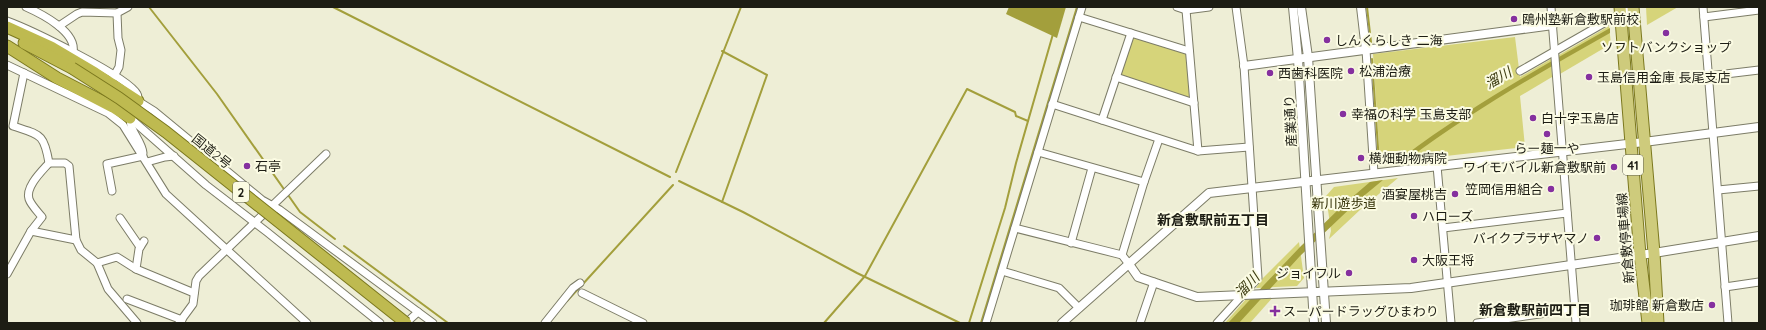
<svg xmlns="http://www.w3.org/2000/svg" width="1766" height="330" font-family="Quicksand,'Noto Sans JP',sans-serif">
  <rect width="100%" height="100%" fill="#eeeed6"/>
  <g fill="#d6d47a">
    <polygon points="1646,7 1678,7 1647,25"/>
    <polygon points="1609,26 1611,44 1560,74 1559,55"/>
    <polygon points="1131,35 1187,52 1191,100 1118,75"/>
    <polygon points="1515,37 1520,77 1551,59 1552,77 1520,96 1525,147 1402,161 1382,163 1380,161 1373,54"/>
    <polygon points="1398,178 1361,209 1329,239 1331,231 1326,196 1334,187"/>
    <polygon points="1299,242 1304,278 1297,286 1256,288 1262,279"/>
    <polygon points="1273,297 1250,323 1225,323 1247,298"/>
  </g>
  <g fill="#a39f3c">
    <polygon points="1009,7 1066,7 1057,38 1006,14"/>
    <path d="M 1610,28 L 1610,33 C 1541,72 1472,111 1408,159 L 1403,157 C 1468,108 1539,68 1610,28 Z"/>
    <polygon points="1383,180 1360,199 1300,256 1239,323 1228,323 1300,247 1343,205 1370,182"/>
  </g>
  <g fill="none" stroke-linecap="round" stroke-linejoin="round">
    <g stroke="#a39f3c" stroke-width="2">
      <polyline points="149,7 217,94 300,212 335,239"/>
      <polyline points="333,7 670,177"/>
      <polyline points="1367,7 1371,42"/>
      <polyline points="1372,59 1379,162"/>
      <polyline points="676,172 741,7"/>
      <polyline points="679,181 743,212 857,273 960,323"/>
      <polyline points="722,202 767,75 722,51"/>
      <polyline points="344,246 448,323"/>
      <polyline points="582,285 673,185"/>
      <polyline points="567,301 579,288"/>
      <polyline points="824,323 865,276 967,89 1015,112 1016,116 1028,121"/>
      <polyline points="969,323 1005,208 1016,163 1053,34"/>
      <polyline points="981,323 1077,7"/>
    </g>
    <g stroke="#7c7c67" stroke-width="9">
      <g id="minor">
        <path d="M 26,7 C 42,14 77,32 73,52"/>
        <polyline points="1177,7 1186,10 1209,7"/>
        <polyline points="1551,7 1576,323"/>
        <polyline points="1703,7 1728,323"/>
        <polyline points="1186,10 1198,151"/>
        <polyline points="1079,17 1189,51"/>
        <polyline points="1704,17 1759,10"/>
        <path d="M 7,21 C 29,29 129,77 137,94 C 139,97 138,100 137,103"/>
        <polyline points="59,26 77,14 82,12 117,13"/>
        <polyline points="1366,50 1374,173"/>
        <polyline points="7,65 108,113 123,125 166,194 307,323"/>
        <polyline points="1520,71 1632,7"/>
        <path d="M 24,73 L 13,126 C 40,135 44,133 49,163 L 65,163 L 69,166 L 76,240 L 81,250 L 97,263 L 108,289 L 137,323"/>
        <polyline points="114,76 119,67 121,50 118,38 117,13 128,7"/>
        <polyline points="1709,76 1759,70"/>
        <polyline points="1116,77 1194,103"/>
        <polyline points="138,101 154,111 262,200 280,210 433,323"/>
        <polyline points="1052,104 1198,151 1249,147"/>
        <path d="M 131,116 C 127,129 142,140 143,153"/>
        <polyline points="130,118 206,185 267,232 380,323"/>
        <polyline points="1102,120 1131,33"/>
        <polyline points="1038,152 1144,182"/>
        <polyline points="147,162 165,157 174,156"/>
        <path d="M 49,163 C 42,171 25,187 29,199 C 31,205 38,212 42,217 L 31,231 L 76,240"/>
        <polyline points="1437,166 1451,323"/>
        <polyline points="1718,190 1759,186"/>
        <polyline points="112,191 107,164 143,156"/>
        <polyline points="120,218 140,247"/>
        <polyline points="1015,228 1122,255 1129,264"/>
        <polyline points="1443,228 1567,213"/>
        <polyline points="144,241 139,249 136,269 194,293"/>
        <polyline points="1071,243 1092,168"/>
        <polyline points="1122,255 1144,182 1159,139"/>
        <polyline points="97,263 117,257 136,269"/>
        <polyline points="1002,271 1059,288 1079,308"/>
        <polyline points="7,274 31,231"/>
        <polyline points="1725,287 1759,282"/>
        <polyline points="582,293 643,323"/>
        <polyline points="127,299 182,320"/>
        <polyline points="179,323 193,304 196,281 199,276 326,154"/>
        <polyline points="406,323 418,312"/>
        <polyline points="545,323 573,288 580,283"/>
        <polyline points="986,323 1082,7"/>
        <polyline points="1140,323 1154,282"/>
        <polyline points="1217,323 1258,278 1244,66 1236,7"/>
        <polyline points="1477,323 1575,309"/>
      </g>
    </g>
    <g stroke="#7c7c67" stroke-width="10">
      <g id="tertiary">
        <polyline points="1293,7 1298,59 1314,323"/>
        <polyline points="1301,7 1308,57 1326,323"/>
        <polyline points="1361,7 1366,50"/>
        <polyline points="1244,66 1553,25"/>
        <polyline points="1129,264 1138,277 1197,297 1411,288 1654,253 1759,236"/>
        <polyline points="1062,323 1209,193 1644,142 1759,127"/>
      </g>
    </g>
    <g stroke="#7b781e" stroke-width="13">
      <g id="primary">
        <polyline points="1620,7 1640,255 1648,323"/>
        <polyline points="1633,7 1654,253 1658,323"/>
      </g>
    </g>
    <g stroke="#7b781e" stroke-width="13">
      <g id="trunk">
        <polyline points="7,27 51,47 95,73 138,101"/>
        <polyline points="24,43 72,68"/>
        <polyline points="7,46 57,78 113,107 130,118"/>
      </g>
    </g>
    <use href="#minor" stroke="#fff" stroke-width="7"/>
    <use href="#tertiary" stroke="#fff" stroke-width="8"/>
    <use href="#primary" stroke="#cecb7c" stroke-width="11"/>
    <use href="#trunk" stroke="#beba50" stroke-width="11"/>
    <g stroke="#7b781e" stroke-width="13" stroke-linecap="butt">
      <polyline id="trunk-bridge" points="72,68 119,98 166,132 406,323"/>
    </g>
    <use href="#trunk-bridge" stroke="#beba50" stroke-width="11"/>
  </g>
  <g fill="#85309f" stroke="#fbfbe3" stroke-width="1.5">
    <circle cx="1514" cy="19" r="4"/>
    <circle cx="1666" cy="33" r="4"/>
    <circle cx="1327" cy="40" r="4"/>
    <circle cx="1351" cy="71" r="4"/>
    <circle cx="1270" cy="73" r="4"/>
    <circle cx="1589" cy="77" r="4"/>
    <circle cx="1343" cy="114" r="4"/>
    <circle cx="1533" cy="118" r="4"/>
    <circle cx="1547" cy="134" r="4"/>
    <circle cx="1361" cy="158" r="4"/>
    <circle cx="247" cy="166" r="4"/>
    <circle cx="1614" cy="167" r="4"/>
    <circle cx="1551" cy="189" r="4"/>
    <circle cx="1455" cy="194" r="4"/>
    <circle cx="1414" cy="216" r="4"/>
    <circle cx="1597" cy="238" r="4"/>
    <circle cx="1414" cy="260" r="4"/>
    <circle cx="1349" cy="273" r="4"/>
    <circle cx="1712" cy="305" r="4"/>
    <path d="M1273 305h4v4h4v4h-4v4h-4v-4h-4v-4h4z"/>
  </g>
  <g text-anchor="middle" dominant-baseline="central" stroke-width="4" stroke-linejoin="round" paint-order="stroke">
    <g fill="#fbfbe3" stroke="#606052" stroke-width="1">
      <rect x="1623" y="155" width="20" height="20" rx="3"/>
      <rect x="233" y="182" width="16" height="20" rx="3"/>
    </g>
    <g font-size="12" font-weight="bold" fill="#1d1d14">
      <text x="1633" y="165">41</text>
      <text x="241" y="192">2</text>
    </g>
    <g font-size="13" fill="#1d1d14" stroke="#fbfbe3" text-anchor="start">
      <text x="1522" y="19">鴎州塾新倉敷駅前校</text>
      <text x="1335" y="40">しんくらしき 二海</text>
      <text x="1666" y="47" text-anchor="middle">ソフトバンクショップ</text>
      <text x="1359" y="71">松浦治療</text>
      <text x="1278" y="73">西歯科医院</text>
      <text x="1597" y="77">玉島信用金庫 長尾支店</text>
      <text x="1351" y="114">幸福の科学 玉島支部</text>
      <text x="1541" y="118">白十字玉島店</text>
      <text x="1547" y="148" text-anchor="middle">らー麺一や</text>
      <text x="1369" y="158">横畑動物病院</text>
      <text x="255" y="166">石亭</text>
      <text x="1606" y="167" text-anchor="end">ワイモバイル新倉敷駅前</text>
      <text x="1543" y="189" text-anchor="end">笠岡信用組合</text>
      <text x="1447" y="194" text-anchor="end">酒宴屋桃吉</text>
      <text x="1422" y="216">ハローズ</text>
      <text x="1589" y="238" text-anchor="end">バイクプラザヤマノ</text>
      <text x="1422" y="260">大阪王将</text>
      <text x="1341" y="273" text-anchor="end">ジョイフル</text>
      <text x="1704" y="305" text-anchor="end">珈琲館 新倉敷店</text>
      <text x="1283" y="311">スーパードラッグひまわり</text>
    </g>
    <g font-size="13" fill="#1d1d14" stroke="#fbfbe3">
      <text transform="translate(1290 121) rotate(-93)">産業通り</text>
      <text transform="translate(212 151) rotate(39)">国道2号</text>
      <text transform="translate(1625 238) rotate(-95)">新倉敷停車場線</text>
    </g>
    <g font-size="13" fill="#302e03" stroke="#fbfbe3">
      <text x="1344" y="203">新川遊歩道</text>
    </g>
    <g font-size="14" font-style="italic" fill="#3c3b11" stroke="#fbfbe3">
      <text transform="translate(1498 78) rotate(-30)">溜川</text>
      <text transform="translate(1247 285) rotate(-47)">溜川</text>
    </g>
    <g font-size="14" font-weight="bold" fill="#1d1d14" stroke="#fbfbe3">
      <text x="1213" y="220">新倉敷駅前五丁目</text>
      <text x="1535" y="310">新倉敷駅前四丁目</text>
    </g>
  </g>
  <rect width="1766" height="330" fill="none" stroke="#1d1d14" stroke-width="16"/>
</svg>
